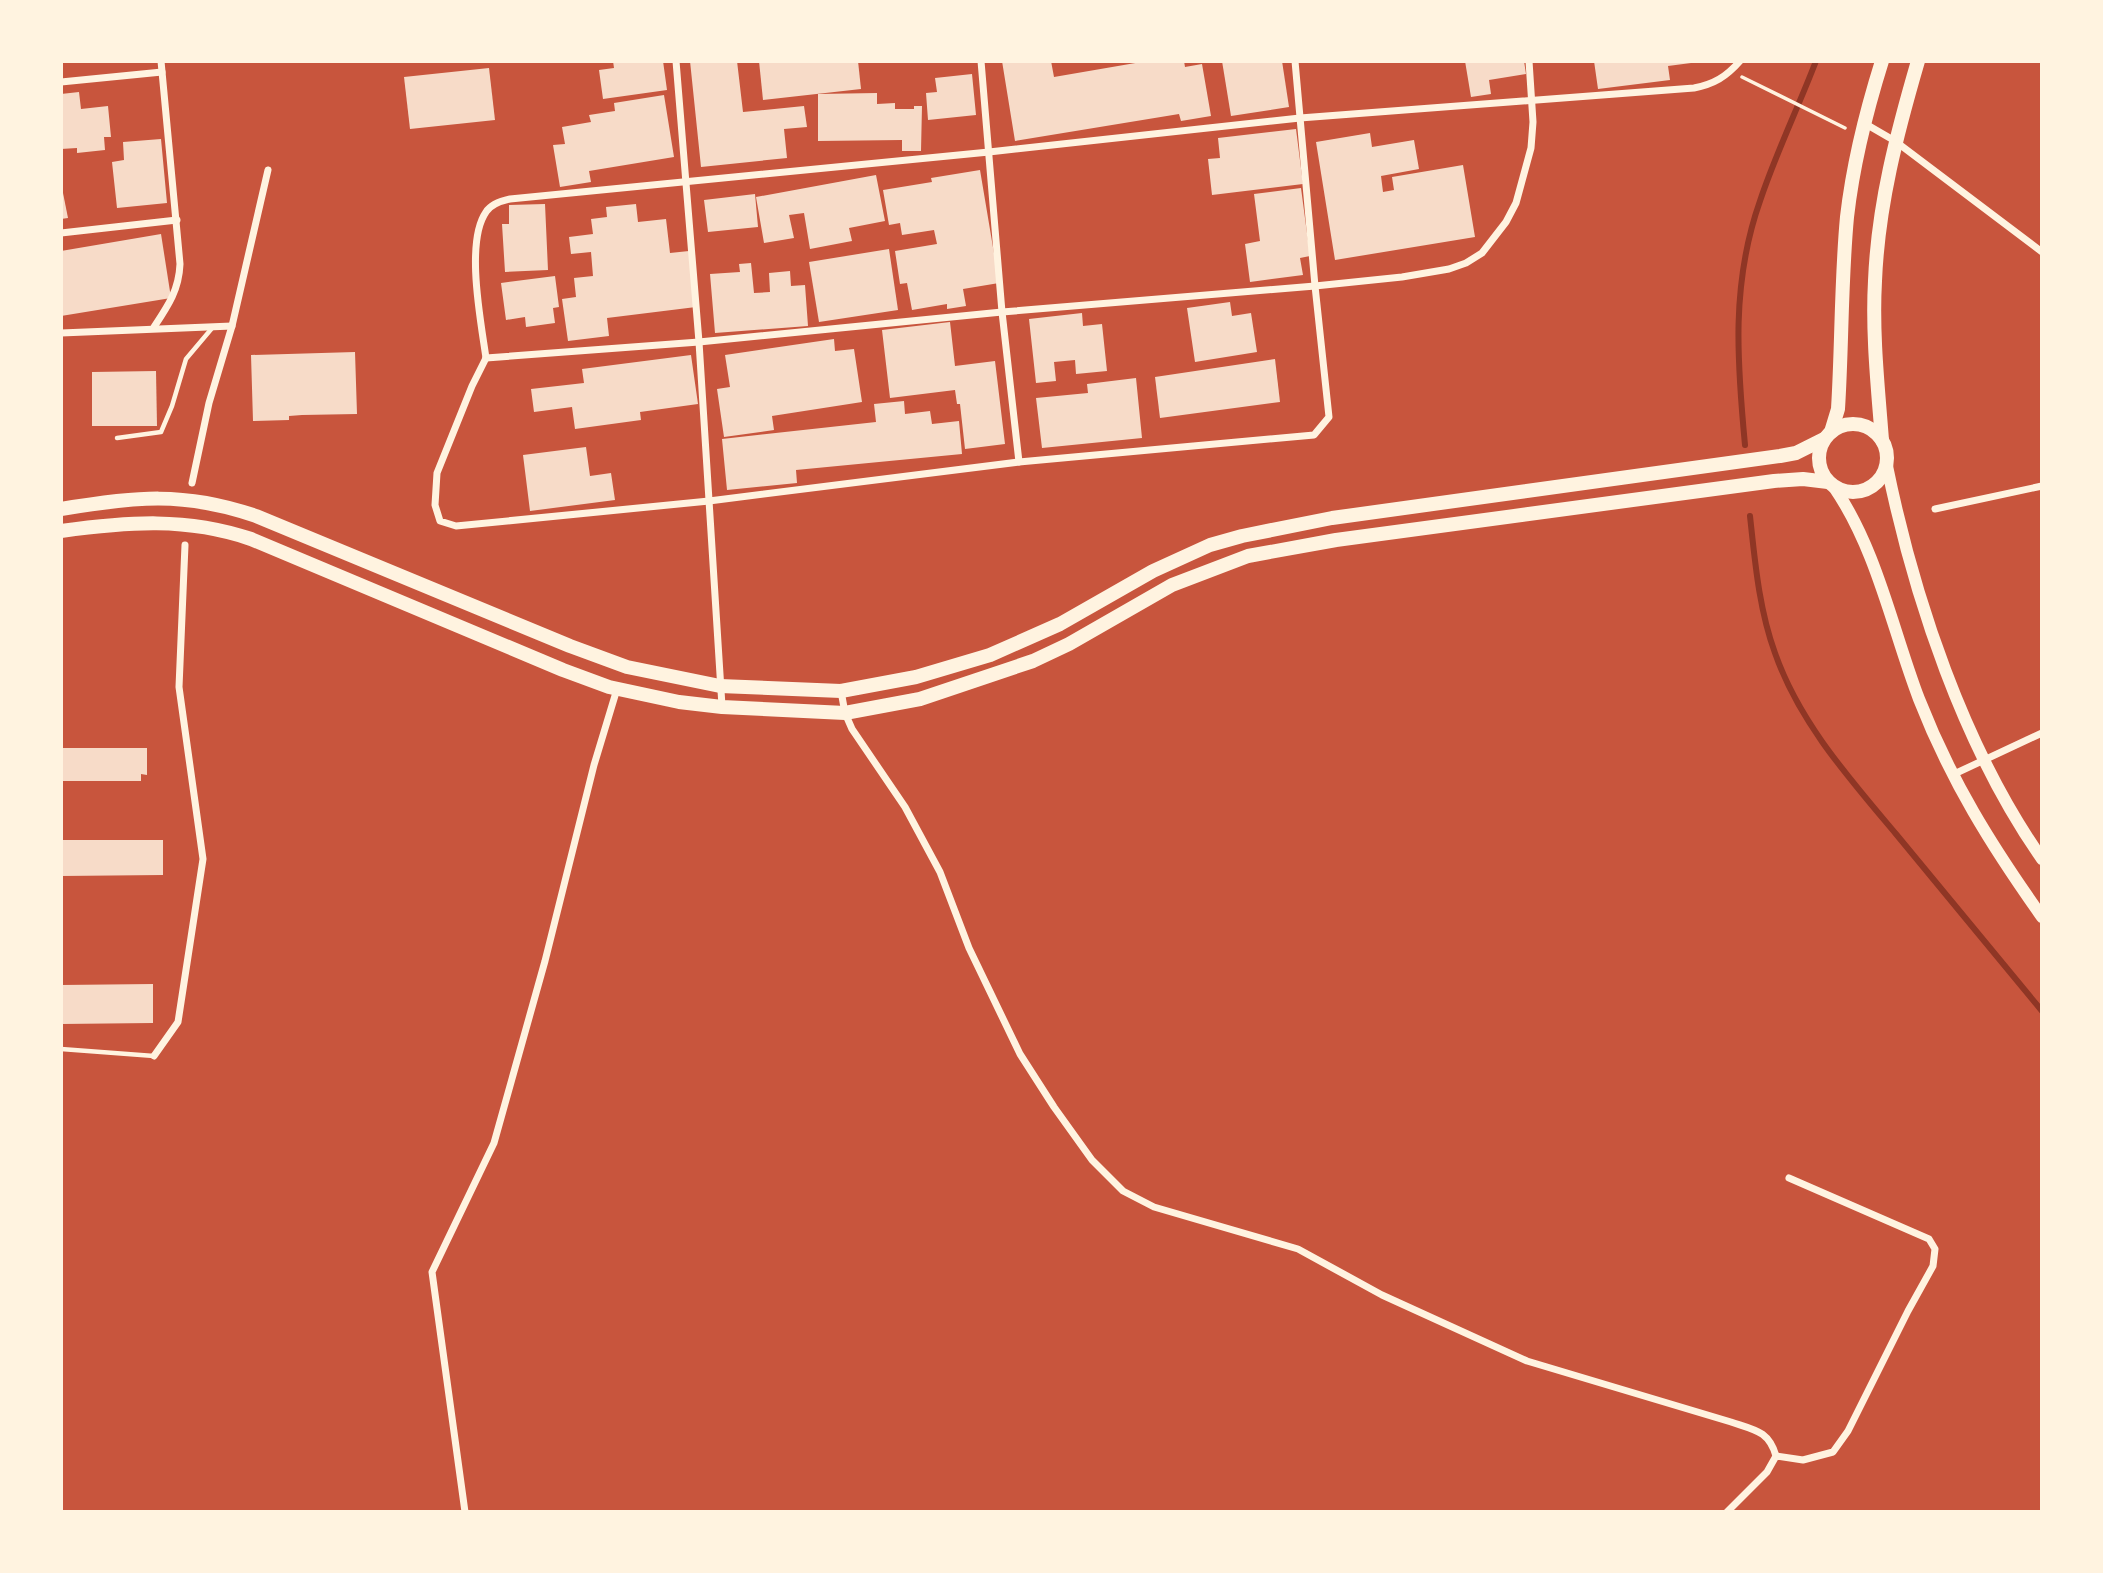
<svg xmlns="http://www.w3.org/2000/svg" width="2103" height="1573" font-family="Manrope,sans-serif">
  <rect width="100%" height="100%" fill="#c8553d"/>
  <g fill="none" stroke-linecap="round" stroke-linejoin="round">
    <g stroke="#8f3625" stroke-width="6">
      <path d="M 1745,445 C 1737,361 1731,283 1760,201 C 1776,153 1798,108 1816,61"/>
      <path d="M 1750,516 C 1755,562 1759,609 1775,653 C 1799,722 1849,778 1896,834 C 1944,893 1994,952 2042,1011"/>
    </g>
  </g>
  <g fill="#f7dbc8">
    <polygon points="613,61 663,61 667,90 603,99 599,70 614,68"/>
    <polygon points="690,61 737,61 743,112 804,106 807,127 784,129 787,158 701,167"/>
    <polygon points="759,61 858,61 861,89 763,100"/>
    <polygon points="1002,61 1051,61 1054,77 1147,61 1184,61 1185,67 1202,64 1211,116 1181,121 1179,114 1015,141"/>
    <polygon points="1222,61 1282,61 1289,107 1231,116"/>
    <polygon points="1465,61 1524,61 1526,74 1489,80 1491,94 1471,97"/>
    <polygon points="1594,61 1691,61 1691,63 1668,66 1670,80 1598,89"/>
    <polygon points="489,68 495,120 410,129 404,77"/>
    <polygon points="972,74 976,115 928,120 926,93 937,92 935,78"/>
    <polygon points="79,92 81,109 108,106 111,137 104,137 105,150 77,153 77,148 61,149 61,94"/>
    <polygon points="877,93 877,104 895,103 895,109 914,109 914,106 922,106 921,151 902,151 902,140 818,141 818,94"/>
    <polygon points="664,95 674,157 589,171 591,182 560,187 553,145 565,144 562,127 591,122 589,115 615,111 614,103"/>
    <polygon points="1296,129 1303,184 1212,195 1208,159 1220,158 1218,138"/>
    <polygon points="1370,133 1372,147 1414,140 1419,169 1381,176 1383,192 1394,190 1392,177 1463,165 1475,237 1335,260 1316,142"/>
    <polygon points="161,139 167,203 117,208 112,162 124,160 123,142"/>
    <polygon points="980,170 999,283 963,289 966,306 947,309 947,304 912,310 907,283 900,284 895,251 937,244 934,230 902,235 900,223 889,225 883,190 932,182 931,178"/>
    <polygon points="876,175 885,221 849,228 852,241 810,249 804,213 789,215 794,238 764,243 756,197"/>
    <polygon points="61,183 68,218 61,219"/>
    <polygon points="1301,188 1310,256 1300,258 1303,275 1250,282 1245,244 1260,241 1254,194"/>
    <polygon points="755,194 758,227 708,232 704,200"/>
    <polygon points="545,204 548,270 505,272 502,224 509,224 509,205"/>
    <polygon points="636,204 638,222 666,219 670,253 689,251 696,307 607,318 609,336 568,341 562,299 576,297 574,278 593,276 591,252 571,254 569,237 593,234 591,219 607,217 606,207"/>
    <polygon points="161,234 171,298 61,316 61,251"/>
    <polygon points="889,249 898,310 819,322 809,262"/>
    <polygon points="751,263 754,293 770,292 769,273 790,271 791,286 805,285 808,326 715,333 710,274 740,272 739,264"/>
    <polygon points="555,276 559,307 553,308 555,323 526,327 525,317 506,320 501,283"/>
    <polygon points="1230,302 1232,316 1251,313 1257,352 1195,362 1187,308"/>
    <polygon points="1082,313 1083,326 1102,324 1107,371 1076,374 1075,360 1054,362 1056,381 1036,383 1029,319"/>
    <polygon points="950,322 955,366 995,361 1005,444 965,449 960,404 957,404 955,390 890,398 882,330"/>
    <polygon points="834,339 835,351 854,349 862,402 772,416 774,430 724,437 717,389 730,387 725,355"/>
    <polygon points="355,352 357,414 302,415 289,416 289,420 253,421 251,355"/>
    <polygon points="691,355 698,404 640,412 641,420 575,429 572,407 534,412 531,389 584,383 582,369"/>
    <polygon points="1275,359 1280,402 1160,418 1155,377"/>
    <polygon points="156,371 157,426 92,426 92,372"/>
    <polygon points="1136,378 1142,438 1042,448 1036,398 1088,393 1087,384"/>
    <polygon points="904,401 905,414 930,411 932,424 959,421 962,454 796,470 797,483 727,490 722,439 876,422 874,404"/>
    <polygon points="586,447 590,476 611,473 615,500 530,511 523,455"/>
    <polygon points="61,748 147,748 147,775 141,774 141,781 61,781"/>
    <polygon points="61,840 163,840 163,875 61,876"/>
    <polygon points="153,984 153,1023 61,1024 61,985"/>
  </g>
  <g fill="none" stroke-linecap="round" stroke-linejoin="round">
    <polyline stroke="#fff3e0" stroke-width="3.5" points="1742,77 1845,128"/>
    <g stroke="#fff3e0" stroke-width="4.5">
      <polyline points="117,438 161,432 172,406 186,359 213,327"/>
      <polyline points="61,1049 154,1056"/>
    </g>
    <g stroke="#fff3e0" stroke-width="7">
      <polyline points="676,61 699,342 722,706"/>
      <polyline points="981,61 1002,312 1019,462"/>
      <polyline points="61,82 162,72"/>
      <polyline points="1864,123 1895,141 2042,252"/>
      <polyline points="61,233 177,220"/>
      <path d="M 154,327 C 168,306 179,290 180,264 L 161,61"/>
      <polyline points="61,333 232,326"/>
      <polyline points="486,358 472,386 437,473 435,505 440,521 456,526 709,501 1019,462 1314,435 1329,417 1315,286 1295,61"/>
      <path d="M 486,358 C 481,322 465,242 486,212 C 491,204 501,201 510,199 L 989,152 L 1300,118 L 1694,88 C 1714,84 1726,77 1740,61"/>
      <polyline points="486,358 699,342 1002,312 1315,286 1402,277 1449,269 1466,263 1482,253 1506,222 1516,203 1531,148 1533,122 1529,61"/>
      <polyline points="192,483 209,403 232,326 268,170"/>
      <polyline points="1935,509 2042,486"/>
      <path d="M 841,691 L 845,713 L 852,729 L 905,807 L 940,872 L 969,948 L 1020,1054 L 1054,1107 L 1092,1160 L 1123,1191 L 1154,1207 L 1298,1249 L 1382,1295 L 1527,1361 L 1731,1422 C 1755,1430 1769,1431 1776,1456 L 1767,1472 L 1727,1512"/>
      <polyline points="1952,775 2042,733"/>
      <polyline points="154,1056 178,1022 203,859 179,687 185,545"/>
      <polyline points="1776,1456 1803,1460 1833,1452 1848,1431 1908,1311 1933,1266 1935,1249 1929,1239 1789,1178"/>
      <polyline points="465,1512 432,1272 494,1143 545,961 594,765 617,689"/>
    </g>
    <g stroke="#fff3e0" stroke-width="12">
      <path d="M 1887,466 C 1914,598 1964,748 2042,859"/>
      <path d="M 1834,487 C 1877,550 1892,628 1919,699 C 1951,781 1991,845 2042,917"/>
    </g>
    <g stroke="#fff3e0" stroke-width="14">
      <circle cx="1853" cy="458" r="34"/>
      <path d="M 1831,432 L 1838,409 C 1842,345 1841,281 1847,217 C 1853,164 1866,112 1882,61"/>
      <path d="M 1882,440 C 1878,388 1872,333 1875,281 C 1878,205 1897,133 1918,61"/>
      <path d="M 61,509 C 134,497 184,491 256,516 L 570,646 L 627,667 L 720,686 L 841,691 L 916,677 L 990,655 L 1060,624 L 1153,571 L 1210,545 L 1242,536 L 1332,518 L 1780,456 L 1796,453 L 1824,439"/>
      <path d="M 61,531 C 128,522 186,517 251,539 L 563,670 L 609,687 L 679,702 L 722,707 L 845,713 L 920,699 L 1033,661 L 1069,644 L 1172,585 L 1248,556 L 1336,540 L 1774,481 L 1803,479 L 1828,482"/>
    </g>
  </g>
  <rect width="2103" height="1573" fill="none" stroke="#fff3e0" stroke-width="126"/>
</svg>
